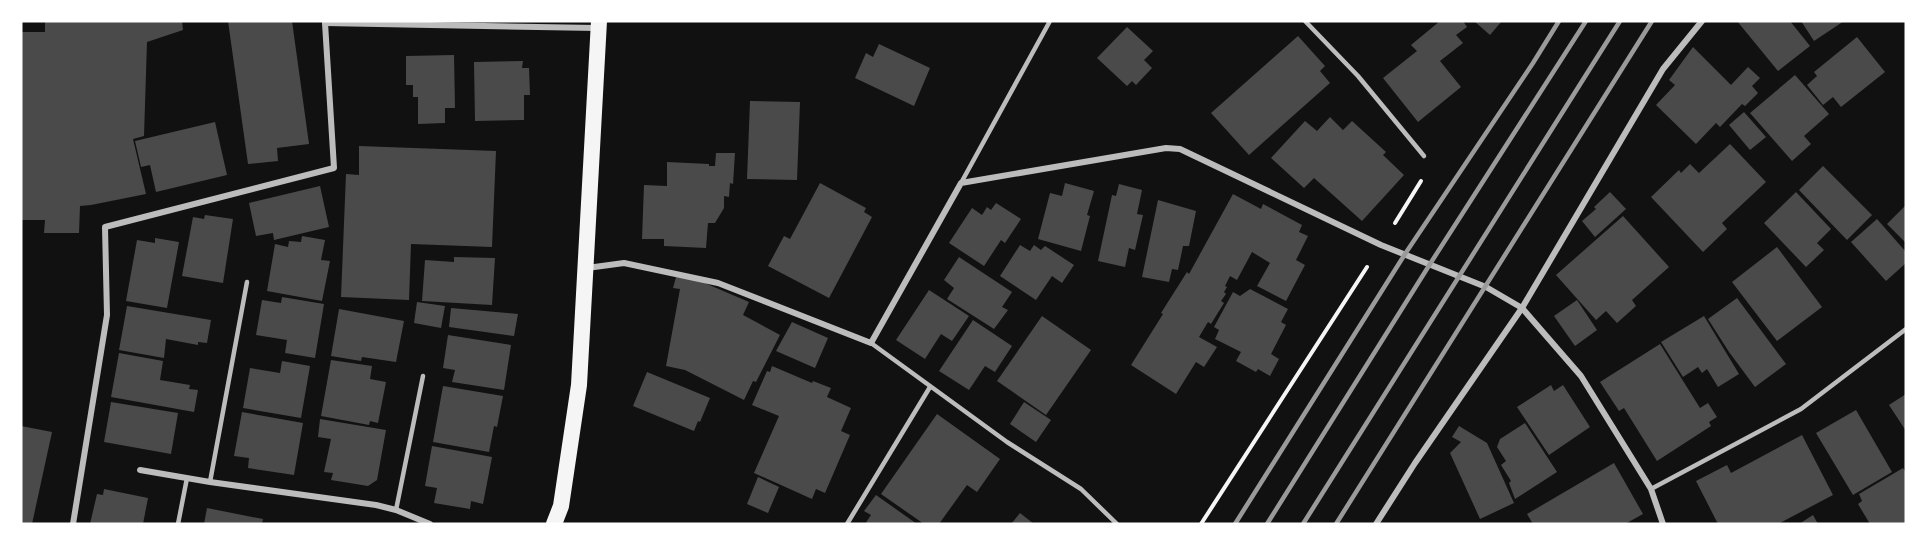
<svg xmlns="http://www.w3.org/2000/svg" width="1927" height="545" font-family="Poppins,sans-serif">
  <rect width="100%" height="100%" fill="#111"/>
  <g fill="#4a4a4a">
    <polygon points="45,21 182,21 183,30 147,42 144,136 133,139 146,194 91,205 80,206 79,233 44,233 45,220 21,220 21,32 45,32"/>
    <polygon points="228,21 292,21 309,144 277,148 278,161 248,164"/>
    <polygon points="1440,21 1463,21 1467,27 1456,35 1463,43 1440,61 1461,87 1418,122 1383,78 1417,51 1411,45"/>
    <polygon points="1474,21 1502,21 1490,35"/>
    <polygon points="1737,21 1790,21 1810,46 1778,71"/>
    <polygon points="1801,21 1844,21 1814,41"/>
    <polygon points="1127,27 1153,51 1144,60 1152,68 1136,85 1132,81 1127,86 1097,58"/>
    <polygon points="1298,36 1325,66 1320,71 1330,83 1249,155 1211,113"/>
    <polygon points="1857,37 1885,72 1841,107 1833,97 1823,105 1807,85 1817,76 1814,72"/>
    <polygon points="879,44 930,68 914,106 855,78 866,53 873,57"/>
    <polygon points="1693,47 1731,85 1748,67 1760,78 1752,86 1758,93 1745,106 1742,104 1720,127 1716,123 1696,144 1656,105 1675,85 1669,80"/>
    <polygon points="454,55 455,108 445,108 445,123 418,124 418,97 413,97 413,85 406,85 406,56"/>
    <polygon points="523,61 522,68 529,68 530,95 524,95 524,120 475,121 474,62"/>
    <polygon points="1795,75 1829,114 1804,136 1811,144 1792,161 1750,113"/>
    <polygon points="750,101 800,102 797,180 747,179"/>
    <polygon points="1744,112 1766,137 1750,150 1729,125"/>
    <polygon points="1330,117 1343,130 1352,121 1386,152 1383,155 1404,175 1362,221 1314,178 1304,188 1271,158 1305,121 1317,131"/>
    <polygon points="215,122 227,175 156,192 150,165 141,167 135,141"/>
    <polygon points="1730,144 1766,182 1722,223 1727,229 1703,252 1651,197 1679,170 1681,173 1690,164 1699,173"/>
    <polygon points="359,146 496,151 492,247 411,244 409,300 341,297 346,174 359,175"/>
    <polygon points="716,153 735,153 733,184 730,183 729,197 724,196 724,208 715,223 708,223 706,248 664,246 664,239 642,239 644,185 667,186 667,162 709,164 709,166 715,166"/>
    <polygon points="1823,166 1872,215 1847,240 1799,190"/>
    <polygon points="820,183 866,208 864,212 872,217 829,298 768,266 784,236 790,239"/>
    <polygon points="1065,183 1094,191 1087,215 1090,216 1081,251 1038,239 1050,193 1062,196"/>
    <polygon points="1119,184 1142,190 1137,214 1143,215 1135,250 1129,248 1125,267 1098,261 1112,195 1116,196"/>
    <polygon points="320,186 329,227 274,240 273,233 256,236 249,203"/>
    <polygon points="1610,192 1626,209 1595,237 1582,221 1596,209 1594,207"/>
    <polygon points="1796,192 1831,229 1817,243 1824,250 1806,267 1764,223"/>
    <polygon points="1233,194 1261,209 1263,204 1302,225 1299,232 1308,236 1296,260 1305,265 1286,301 1257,286 1270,263 1252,252 1237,280 1230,276 1225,286 1227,287 1224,292 1226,294 1221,301 1224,303 1211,324 1208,322 1199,337 1217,347 1204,367 1196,362 1176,394 1131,365 1163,314 1161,313 1187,272 1189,274"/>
    <polygon points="1158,200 1196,211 1189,246 1183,246 1178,270 1172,269 1169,282 1142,277"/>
    <polygon points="996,203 1021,219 1005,243 1001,240 984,266 949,243 972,208 982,215 987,207 991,210"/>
    <polygon points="1906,205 1906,243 1887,224"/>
    <polygon points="205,215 233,219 223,283 182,276 193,217 204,219"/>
    <polygon points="1623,216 1669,267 1632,300 1636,306 1617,323 1606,311 1596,320 1556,275"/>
    <polygon points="1877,219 1906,252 1906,263 1886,281 1851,242"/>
    <polygon points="302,236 325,240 321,260 330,261 322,301 267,291 275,244 288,247 289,241 301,242"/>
    <polygon points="155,238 179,242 167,308 126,301 137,240 155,243"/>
    <polygon points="1020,245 1030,251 1034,245 1041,250 1045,246 1074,265 1062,283 1052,276 1036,300 1000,276"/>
    <polygon points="1777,247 1822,307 1777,341 1732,282"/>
    <polygon points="454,257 495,258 492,305 422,301 425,260 454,262"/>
    <polygon points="959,257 1012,292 1002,307 1008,310 994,329 947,299 954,288 944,280"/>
    <polygon points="676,277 700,281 749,302 743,315 780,335 756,382 753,381 744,400 685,370 666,366 680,289 673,288"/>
    <polygon points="1250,289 1288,309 1281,322 1286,325 1271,354 1279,359 1270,376 1258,369 1256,372 1236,361 1241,352 1215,339 1219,330 1214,327 1233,292 1240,296"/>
    <polygon points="929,290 969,316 952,341 941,334 925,359 896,340"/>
    <polygon points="282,297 324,304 315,358 285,353 287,340 256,335 262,300 281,303"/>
    <polygon points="1737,298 1786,364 1755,387 1729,352 1708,319"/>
    <polygon points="1577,300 1597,330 1575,346 1554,316"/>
    <polygon points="417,302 445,306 441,328 414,323"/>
    <polygon points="127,306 211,320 207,343 198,342 198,345 166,339 164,358 119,350"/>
    <polygon points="451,308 518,314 514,336 449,327"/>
    <polygon points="339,309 404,321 396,362 362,357 361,361 331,356"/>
    <polygon points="1042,316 1091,350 1046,415 997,381"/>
    <polygon points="1704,316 1739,374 1718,387 1707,369 1702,373 1698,367 1683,377 1661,342"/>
    <polygon points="973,320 1012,346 995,372 985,366 969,390 939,371"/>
    <polygon points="792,322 828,338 815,368 776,351"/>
    <polygon points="448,335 511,345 504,390 452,382 455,370 443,368"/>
    <polygon points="1660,344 1700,408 1708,403 1717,417 1709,422 1711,426 1657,461 1624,408 1619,411 1600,382"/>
    <polygon points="119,353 163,361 160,380 190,385 189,389 198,390 194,412 111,397"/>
    <polygon points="331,360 372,366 370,379 386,382 378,423 370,421 369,425 321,416"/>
    <polygon points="282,361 310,366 301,418 243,408 250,368 280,373"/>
    <polygon points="772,366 812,383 813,381 831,388 827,397 851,408 841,431 850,435 825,493 816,489 812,499 754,473 779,416 752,405 767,371 770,372"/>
    <polygon points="647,372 710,398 700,422 698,421 694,431 633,406"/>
    <polygon points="1551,385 1554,391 1563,385 1590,427 1549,455 1517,407"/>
    <polygon points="443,386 503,396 497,427 494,426 489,452 433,442"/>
    <polygon points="1906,394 1906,431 1889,405"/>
    <polygon points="111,402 178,413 171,454 104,442"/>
    <polygon points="1024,402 1051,420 1036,442 1010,424"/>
    <polygon points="1856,410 1892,472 1853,495 1816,433"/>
    <polygon points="242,412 303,423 294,475 248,468 249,458 234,456"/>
    <polygon points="937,414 1000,459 977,492 967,485 939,524 924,524 881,494"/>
    <polygon points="320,419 386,430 377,480 368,486 331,480 333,473 324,472 331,439 318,437"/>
    <polygon points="1525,423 1557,472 1515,499 1509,483 1511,481 1501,465 1506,461 1497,447 1500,439"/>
    <polygon points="21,426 52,432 32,524 21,524"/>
    <polygon points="1459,426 1487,443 1514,503 1480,519 1450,453 1461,442 1452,437"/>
    <polygon points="1802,435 1833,495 1778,524 1718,524 1696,481 1727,465 1731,473"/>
    <polygon points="432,446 492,457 483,504 471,501 470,509 434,503 437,488 425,486"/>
    <polygon points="1614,463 1643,514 1625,524 1533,524 1527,514"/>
    <polygon points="1903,468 1906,473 1906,524 1870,524 1858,504 1862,501 1859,494"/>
    <polygon points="758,477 779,487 768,513 747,504"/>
    <polygon points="104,489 148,498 143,524 90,524 97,494 103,495"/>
    <polygon points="876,495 917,524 865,524 871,515 864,511"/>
    <polygon points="207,508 263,519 262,524 204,524"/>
    <polygon points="1020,513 1034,524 1011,524"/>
    <polygon points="1813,515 1818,524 1799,524"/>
  </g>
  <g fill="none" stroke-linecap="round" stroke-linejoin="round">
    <g stroke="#f5f5f5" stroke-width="4">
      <polyline points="1395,223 1421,181"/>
      <polyline points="1201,524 1367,267"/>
    </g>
    <g stroke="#bcbcbc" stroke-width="4.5">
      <polyline points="1305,21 1358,76 1424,156"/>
      <polyline points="961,183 1050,21"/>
      <polyline points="871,343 1007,442 1081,489 1117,524"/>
      <polyline points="210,482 247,282"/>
      <polyline points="1651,489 1801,409 1906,329"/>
      <polyline points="396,510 423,376"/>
      <polyline points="178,524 187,478"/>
      <polyline points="847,524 930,387"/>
    </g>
    <g stroke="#bcbcbc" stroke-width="6">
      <polyline points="325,21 325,23 596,28"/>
      <polyline points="587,268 624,263 718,283 871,343 961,183 1166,148 1180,149 1381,245 1486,287 1522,308 1581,376 1651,489 1663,524"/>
      <polyline points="140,470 210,482 376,505 396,510 430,524"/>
      <polyline points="73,524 107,315 105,227 334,168 325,23"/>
      <polyline points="1376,524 1415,463 1522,308 1663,69 1702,21"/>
    </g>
    <polyline stroke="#f5f5f5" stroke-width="16" points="554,524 561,506 579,385 599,21"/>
    <g stroke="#9a9a9a" stroke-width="4.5">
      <polyline points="1235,524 1405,254 1533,63 1559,21"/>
      <polyline points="1267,524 1430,264 1586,21"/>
      <polyline points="1303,524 1620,21"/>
      <polyline points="1336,524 1652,21"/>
    </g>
  </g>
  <rect width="1927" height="545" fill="none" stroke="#ffffff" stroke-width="45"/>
</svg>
